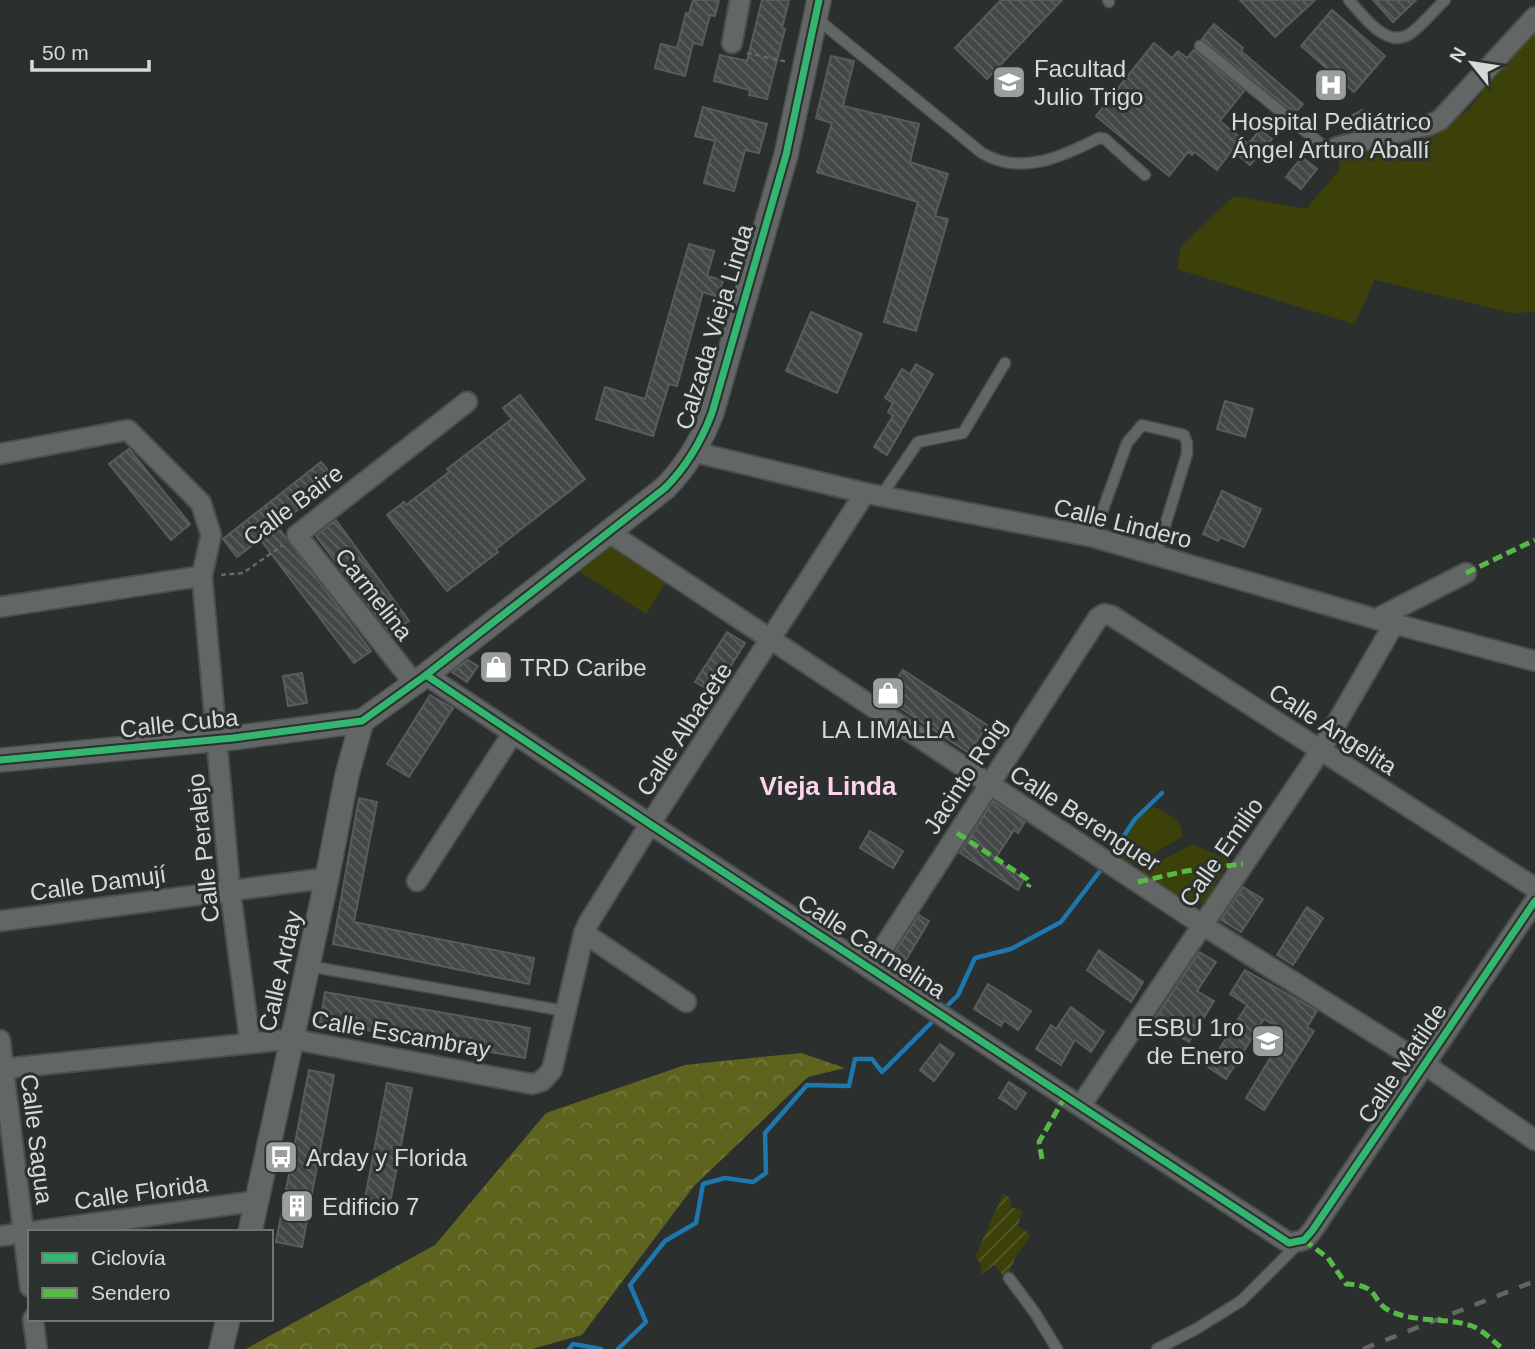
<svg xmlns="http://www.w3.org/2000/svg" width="1535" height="1349" font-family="Helvetica,sans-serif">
  <defs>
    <pattern id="forest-crowns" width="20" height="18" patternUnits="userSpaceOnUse" patternTransform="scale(1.75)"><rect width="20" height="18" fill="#5e641e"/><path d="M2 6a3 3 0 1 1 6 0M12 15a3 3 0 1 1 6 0" fill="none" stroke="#747a3e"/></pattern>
    <pattern id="garden-furrows" width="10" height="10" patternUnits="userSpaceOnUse" patternTransform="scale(1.75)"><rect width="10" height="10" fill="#3c4009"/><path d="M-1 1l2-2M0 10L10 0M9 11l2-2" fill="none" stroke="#575b2c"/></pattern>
    <pattern id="building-back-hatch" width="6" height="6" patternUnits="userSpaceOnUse" patternTransform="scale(1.75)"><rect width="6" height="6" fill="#444747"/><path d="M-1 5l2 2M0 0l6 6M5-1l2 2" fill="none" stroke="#5e6161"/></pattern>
  </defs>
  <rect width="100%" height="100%" fill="#2b302e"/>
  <g fill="#3c4009">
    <polygon points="1535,22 1535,312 1512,313 1375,280 1354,324 1177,269 1181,246 1234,196 1306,209 1340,169 1337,147 1436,130 1468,111"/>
    <polygon points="608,539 668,579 646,614 574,568"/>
    <path d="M 1155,807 C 1168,815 1185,820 1182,837 L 1132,866 L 1113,855 C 1123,839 1135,811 1155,807 Z"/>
    <polygon points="1193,844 1229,861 1205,902 1195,906 1141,871"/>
  </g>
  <polygon fill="url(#forest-crowns)" points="801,1053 845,1068 808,1077 694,1186 582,1335 532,1349 246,1349 435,1245 546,1113 685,1065"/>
  <polygon fill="url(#garden-furrows)" points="1003,1194 1010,1198 1011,1207 1022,1210 1018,1226 1031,1235 1015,1258 1008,1276 1004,1277 994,1265 982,1274 980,1262 975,1257"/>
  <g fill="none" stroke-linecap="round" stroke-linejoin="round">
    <g stroke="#1e77af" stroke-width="4.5">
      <polyline points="1110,857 1135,819 1162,793"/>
      <polyline points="943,1010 958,995 975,958 1011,949 1061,922 1103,867"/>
      <polyline points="569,1349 573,1344 601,1349"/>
      <polyline points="618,1349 646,1322 630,1285 665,1241 696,1223 703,1184 725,1178 753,1182 766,1173 765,1133 807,1085 849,1086 855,1059 872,1059 882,1072 937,1017"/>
    </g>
  </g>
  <g fill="url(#building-back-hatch)" stroke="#585c5c" stroke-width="2">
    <polygon points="693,0 719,0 715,16 710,15 702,45 693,43 685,76 655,68 661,44 677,48 686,13 689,14"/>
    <polygon points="762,0 789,0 782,28 785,29 767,99 749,95 750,90 714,81 720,55 747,61"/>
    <polygon points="1001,0 1062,0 987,79 955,48"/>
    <polygon points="1240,0 1315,0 1275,37"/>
    <polygon points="1373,0 1416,0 1393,22"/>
    <polygon points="1332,10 1385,56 1354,92 1301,46"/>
    <polygon points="1214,24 1243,48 1241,51 1303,104 1295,113 1202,39"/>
    <polygon points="1154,43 1172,58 1178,51 1187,58 1194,50 1244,91 1220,121 1248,144 1260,130 1272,139 1250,165 1232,150 1217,170 1195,152 1192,155 1188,152 1169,176 1096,116"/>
    <polygon points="831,56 854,61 843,106 919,124 910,162 948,174 935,216 948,219 916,331 884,322 918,202 817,172 832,123 816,118"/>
    <polygon points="703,107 767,124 759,153 745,150 734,191 704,183 715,141 695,136"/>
    <polygon points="1362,110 1370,123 1358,129 1351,116"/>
    <polygon points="1302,157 1317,169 1301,189 1286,177"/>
    <polygon points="689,244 714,251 707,276 723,280 718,297 703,292 677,386 669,384 653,436 596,419 605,387 645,399"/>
    <polygon points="811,312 862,334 837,393 786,371"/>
    <polygon points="916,364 933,374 887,455 874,447 893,416 888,412 893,403 885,398 902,369 910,374"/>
    <polygon points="520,395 585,479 496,549 498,552 447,591 387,515 404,502 406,505 449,472 447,469 512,419 503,408"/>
    <polygon points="1225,401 1253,409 1245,437 1217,429"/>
    <polygon points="129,449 190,524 171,540 109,464"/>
    <polygon points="321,462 336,480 277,526 371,651 354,663 260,539 237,557 223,539"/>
    <polygon points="1222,491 1261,509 1244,547 1220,537 1218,541 1203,534"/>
    <polygon points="336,520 409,621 391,634 316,536"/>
    <polygon points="727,632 745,643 714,693 695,682"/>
    <polygon points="494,653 510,663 498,679 483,670"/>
    <polygon points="468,660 478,666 467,682 452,672"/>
    <polygon points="903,670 987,725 969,753 885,698"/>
    <polygon points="302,673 307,703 288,706 283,676"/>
    <polygon points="430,695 453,708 409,777 387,764"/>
    <polygon points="359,798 377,802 354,922 534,958 529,984 333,944"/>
    <polygon points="993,801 1025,822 1018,833 1014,830 995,859 1024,879 1018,890 960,853"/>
    <polygon points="870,831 903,851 893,868 860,848"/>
    <polygon points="1243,887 1263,899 1241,932 1221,920"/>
    <polygon points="1307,907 1323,918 1293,965 1277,955"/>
    <polygon points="919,915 929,921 903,965 891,958"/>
    <polygon points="1099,950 1143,982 1131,1002 1087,970"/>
    <polygon points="1199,952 1216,962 1197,991 1214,1001 1189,1042 1154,1020"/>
    <polygon points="1245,970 1317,1011 1307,1027 1314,1031 1264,1110 1246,1098 1286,1032 1264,1019 1226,1079 1208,1067 1247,1005 1230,994"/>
    <polygon points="988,984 1031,1011 1018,1030 1004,1020 1001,1026 974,1009"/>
    <polygon points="325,992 530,1028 525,1058 320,1022"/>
    <polygon points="1071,1007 1104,1032 1091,1052 1075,1040 1061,1065 1036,1049 1051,1025 1056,1029"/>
    <polygon points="940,1044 954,1054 934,1081 920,1070"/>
    <polygon points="309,1070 334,1075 302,1247 276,1242"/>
    <polygon points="1009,1082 1026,1093 1016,1109 999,1098"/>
    <polygon points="387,1083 412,1088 388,1213 363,1209"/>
  </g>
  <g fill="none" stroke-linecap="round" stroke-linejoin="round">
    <g stroke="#4a4e4d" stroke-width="13">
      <g id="service">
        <polyline points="1108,0 1109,2"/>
        <path d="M 1349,0 C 1362,14 1385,48 1408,35 C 1419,29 1434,10 1445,0"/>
        <path d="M 816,18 L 982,153 C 1020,176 1062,157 1099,138 L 1105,139 L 1145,175"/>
        <polyline points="1200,46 1321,144 1329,147 1337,147"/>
        <polyline points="881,496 918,442 963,433 1005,363"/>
        <polyline points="1093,537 1127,443 1142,425 1184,435 1187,443 1187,454 1156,555"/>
        <polyline points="308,966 565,1011"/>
        <polyline points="1009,1278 1035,1313 1057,1349"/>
        <polyline points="1157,1349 1196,1329 1241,1301 1299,1243"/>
      </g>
    </g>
    <g stroke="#4a4e4d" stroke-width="23">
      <g id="minor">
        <polyline points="732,43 740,0"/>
        <polyline points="1337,147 1429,125 1440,120 1535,17"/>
        <polyline points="694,452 865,493 1093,537 1376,619 1535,661"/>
        <polyline points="0,454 128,430 201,503 211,535 202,576 230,889 250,1042"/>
        <polyline points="610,533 1201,924 1424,1064 1535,1140"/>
        <polyline points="0,607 202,576"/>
        <polyline points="1376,619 1466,573"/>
        <polyline points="426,675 650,824 1289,1243 1304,1240 1312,1231 1535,901"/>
        <polyline points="414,683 297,535 467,402"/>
        <polyline points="417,881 513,733"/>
        <polyline points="0,921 327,878"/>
        <polyline points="584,933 686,1002"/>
        <polyline points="870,968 1098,618 1104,614 1112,616 1535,888"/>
        <polyline points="0,1040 30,1287"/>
        <polyline points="0,1069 292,1039 532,1084 542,1081 552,1070 584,933 589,922 650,824 865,493"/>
        <polyline points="1081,1105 1321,750 1394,624"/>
        <polyline points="31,1232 257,1201"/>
        <polyline points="0,1236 30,1232"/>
        <polyline points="33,1319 37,1349"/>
      </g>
    </g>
    <g stroke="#4a4e4d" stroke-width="26">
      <g id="tertiary">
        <path d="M 0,760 L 233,738 L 362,721 L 426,675 L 665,488 C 687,466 701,442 712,413 L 786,155 L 819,0"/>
        <polyline points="250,1232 327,878 347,775 362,721"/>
        <polyline points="221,1349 228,1319"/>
      </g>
    </g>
    <g stroke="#656867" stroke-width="2.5" stroke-dasharray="5 3.5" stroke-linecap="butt">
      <polyline points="747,53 788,62"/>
      <polyline points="221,575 243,573 283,545"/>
    </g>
    <use href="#service" stroke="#626665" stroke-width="10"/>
    <use href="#minor" stroke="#626665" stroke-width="19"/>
    <use href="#tertiary" stroke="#626665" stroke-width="23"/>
    <polyline stroke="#636665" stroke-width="4.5" stroke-dasharray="12 12" stroke-linecap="butt" points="1363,1349 1535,1281"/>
    <g stroke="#58b947" stroke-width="5" stroke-dasharray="10 5" stroke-linecap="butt">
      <polyline points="1466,573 1535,540"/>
      <polyline points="957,833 1027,879 1030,883 1028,887"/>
      <polyline points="1138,882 1186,871 1243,864"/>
      <polyline points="1042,1159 1039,1142 1066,1095"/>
      <path d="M 1304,1240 L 1328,1258 L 1346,1284 C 1381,1285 1370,1301 1390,1311 C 1415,1323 1446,1317 1472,1326 C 1483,1330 1494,1342 1503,1349"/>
    </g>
    <g stroke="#2a312f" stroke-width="11">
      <g id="cycleway">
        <polyline points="426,675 650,824 1289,1243 1304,1240 1312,1231 1535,901"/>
        <path d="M 0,760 L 233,738 L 362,721 L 426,675 L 665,488 C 687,466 701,442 712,413 L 786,155 L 819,0"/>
      </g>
    </g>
    <use href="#cycleway" stroke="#33b770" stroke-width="7"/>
  </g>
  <defs>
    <g id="university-square" transform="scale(1.75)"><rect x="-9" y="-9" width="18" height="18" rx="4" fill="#9a9e9d" stroke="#2a312f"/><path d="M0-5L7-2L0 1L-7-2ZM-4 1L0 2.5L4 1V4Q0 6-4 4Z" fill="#fff"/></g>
    <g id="hospital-square" transform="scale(1.75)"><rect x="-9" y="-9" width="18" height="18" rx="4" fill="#9a9e9d" stroke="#2a312f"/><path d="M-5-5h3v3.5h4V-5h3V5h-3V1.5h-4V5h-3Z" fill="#fff"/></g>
    <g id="shop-square" transform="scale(1.75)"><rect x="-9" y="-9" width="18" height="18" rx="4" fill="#9a9e9d" stroke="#2a312f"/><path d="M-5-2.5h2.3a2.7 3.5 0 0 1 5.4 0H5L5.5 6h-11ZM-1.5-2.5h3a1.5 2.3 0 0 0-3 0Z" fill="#fff"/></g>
    <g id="school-square" transform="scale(1.75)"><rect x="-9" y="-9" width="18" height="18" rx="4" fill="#9a9e9d" stroke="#2a312f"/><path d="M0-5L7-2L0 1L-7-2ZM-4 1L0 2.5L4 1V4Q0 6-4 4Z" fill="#fff"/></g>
    <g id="bus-square" transform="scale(1.75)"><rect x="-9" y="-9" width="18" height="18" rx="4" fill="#9a9e9d" stroke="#2a312f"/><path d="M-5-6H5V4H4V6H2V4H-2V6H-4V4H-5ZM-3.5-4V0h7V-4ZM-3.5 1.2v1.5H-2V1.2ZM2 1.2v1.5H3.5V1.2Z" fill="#fff"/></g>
    <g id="building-square" transform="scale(1.75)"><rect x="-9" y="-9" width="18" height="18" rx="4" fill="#9a9e9d" stroke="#2a312f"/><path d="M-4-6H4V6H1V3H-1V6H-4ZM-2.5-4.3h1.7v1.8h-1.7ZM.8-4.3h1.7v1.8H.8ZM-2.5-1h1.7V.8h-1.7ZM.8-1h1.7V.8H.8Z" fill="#fff"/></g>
  </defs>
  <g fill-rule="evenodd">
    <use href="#university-square" x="1009" y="82"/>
    <use href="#hospital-square" x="1331" y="85"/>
    <use href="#shop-square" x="496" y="667"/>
    <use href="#shop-square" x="888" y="693"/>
    <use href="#school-square" x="1268" y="1041"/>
    <use href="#bus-square" x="281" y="1157"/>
    <use href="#building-square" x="297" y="1206"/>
  </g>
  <g text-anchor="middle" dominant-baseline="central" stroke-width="6" stroke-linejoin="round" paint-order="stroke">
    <g font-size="24" fill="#d6dad9" stroke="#2a312f" text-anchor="start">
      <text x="1034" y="68">Facultad<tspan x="1034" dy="28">Julio Trigo</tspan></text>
      <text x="1331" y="121" text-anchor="middle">Hospital Pediátrico<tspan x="1331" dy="28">Ángel Arturo Aballí</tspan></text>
      <text x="520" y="667">TRD Caribe</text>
      <text x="888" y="729" text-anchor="middle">LA LIMALLA</text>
      <text x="1244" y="1027" text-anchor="end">ESBU 1ro<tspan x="1244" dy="28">de Enero</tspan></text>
      <text x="306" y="1157">Arday y Florida</text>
      <text x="322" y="1206">Edificio 7</text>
    </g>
    <g font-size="24" fill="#d6dad9" stroke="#2a312f">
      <text transform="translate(714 327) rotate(-73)">Calzada Vieja Linda</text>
      <text transform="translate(293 505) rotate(-37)">Calle Baire</text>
      <text transform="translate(1123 523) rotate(14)">Calle Lindero</text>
      <text transform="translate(374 594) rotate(52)">Carmelina</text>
      <text transform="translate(179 723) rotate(-6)">Calle Cuba</text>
      <text transform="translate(684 729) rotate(-57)">Calle Albacete</text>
      <text transform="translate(1333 729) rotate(33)">Calle Angelita</text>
      <text transform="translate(965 776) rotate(-57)">Jacinto Roig</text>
      <text transform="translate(1085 818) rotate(33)">Calle Berenguer</text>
      <text transform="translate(203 848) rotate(-96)">Calle Peralejo</text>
      <text transform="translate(1221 852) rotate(-55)">Calle Emilio</text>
      <text transform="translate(98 883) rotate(-8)">Calle Damují</text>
      <text transform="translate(872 946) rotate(33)">Calle Carmelina</text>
      <text transform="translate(280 971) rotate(-77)">Calle Arday</text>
      <text transform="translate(401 1034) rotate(10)">Calle Escambray</text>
      <text transform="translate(1402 1063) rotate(-56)">Calle Matilde</text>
      <text transform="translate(37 1139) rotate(83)">Calle Sagua</text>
      <text transform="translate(141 1192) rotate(-8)">Calle Florida</text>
    </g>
    <g font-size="26" font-weight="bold" fill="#fed3ee" stroke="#2a312f">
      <text x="828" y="786">Vieja Linda</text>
    </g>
  </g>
  <rect x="28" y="1230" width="245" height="91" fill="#2a312f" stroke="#6f7573" stroke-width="2"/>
  <rect x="42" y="1253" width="35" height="10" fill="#33b770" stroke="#6f7573" stroke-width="2"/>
  <text x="91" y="1265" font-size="21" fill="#d6dad9">Ciclovía</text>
  <rect x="42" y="1288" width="35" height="10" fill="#58b947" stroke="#6f7573" stroke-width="2"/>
  <text x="91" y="1300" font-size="21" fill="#d6dad9">Sendero</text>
  <g transform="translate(1472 63) rotate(300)" stroke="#2a312f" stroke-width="5" paint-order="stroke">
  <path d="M0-5L12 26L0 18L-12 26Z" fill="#d6dad9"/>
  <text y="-10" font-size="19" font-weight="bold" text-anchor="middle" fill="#d6dad9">N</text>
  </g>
  <path d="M32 60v10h117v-10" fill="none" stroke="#d6dad9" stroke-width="3.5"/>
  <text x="42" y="60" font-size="21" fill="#d6dad9" stroke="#2a312f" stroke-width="5" paint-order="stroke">50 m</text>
</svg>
